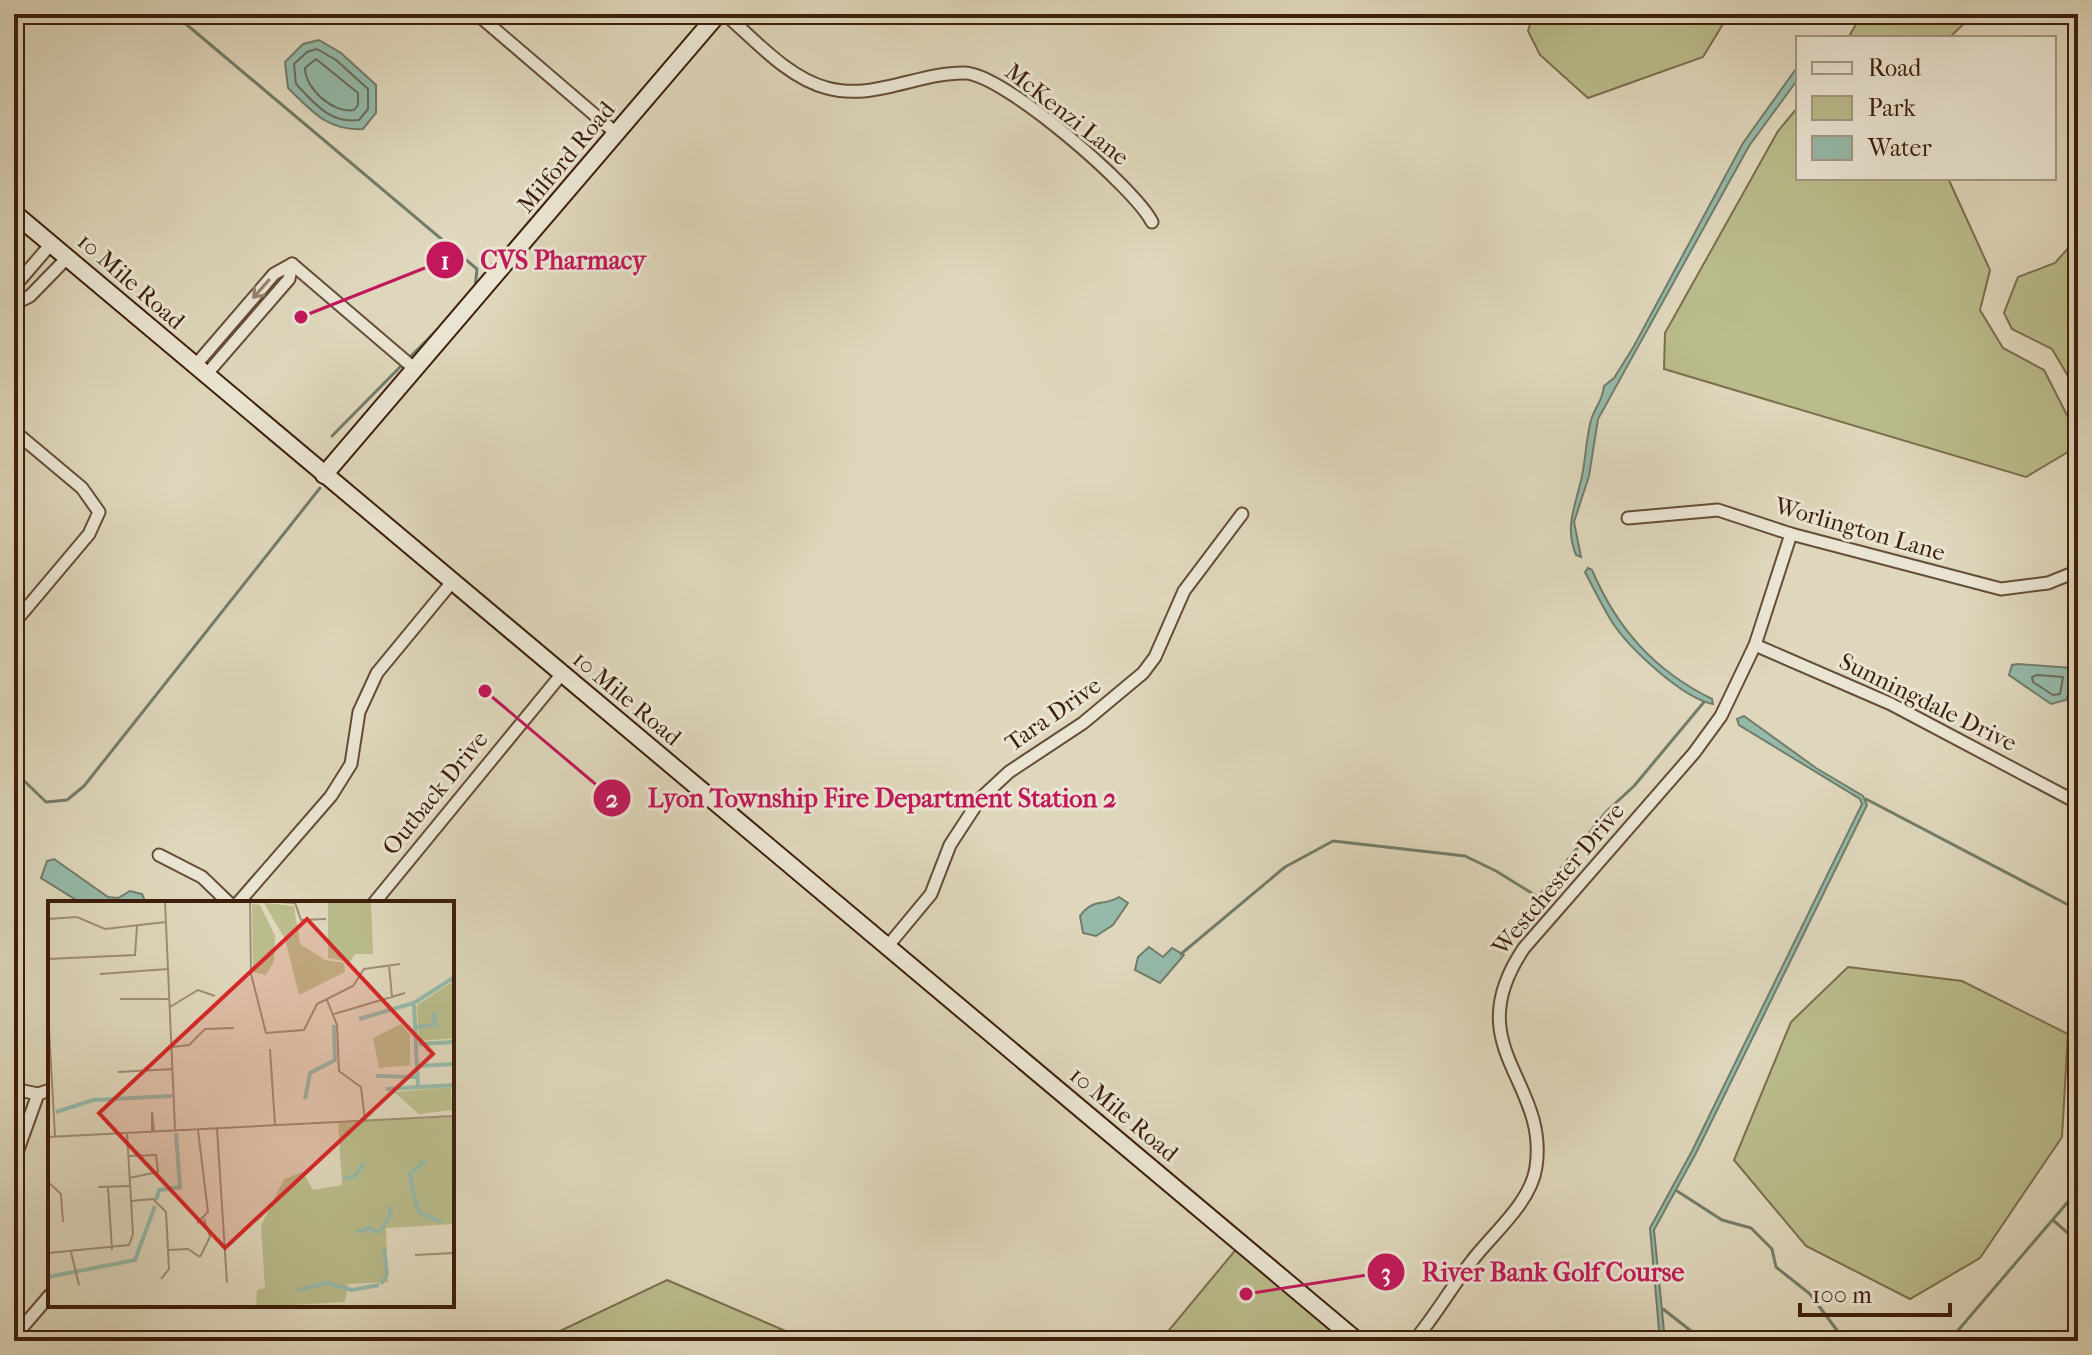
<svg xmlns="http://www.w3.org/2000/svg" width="2092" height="1355" font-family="'IM FELL French Canon',serif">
  <rect width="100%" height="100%" fill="#dfd7bc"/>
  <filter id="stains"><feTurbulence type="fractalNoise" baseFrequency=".0025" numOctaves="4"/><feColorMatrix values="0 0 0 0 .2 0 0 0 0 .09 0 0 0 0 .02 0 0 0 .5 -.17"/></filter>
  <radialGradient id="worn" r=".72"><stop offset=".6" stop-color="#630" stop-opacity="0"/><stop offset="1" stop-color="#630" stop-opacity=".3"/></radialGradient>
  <g fill="#babc8c" stroke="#7c6e4c" stroke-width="2">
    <polygon points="1533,14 1729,14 1703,57 1588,98 1540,55 1528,31"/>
    <polygon points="1862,14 1974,14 1949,38 1848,38"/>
    <polygon points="1798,107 1798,178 1948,178 1990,270 1980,310 2003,348 2044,370 2071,423 2068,452 2026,477 1664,369 1665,333 1778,131"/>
    <polygon points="2078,237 2078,393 2052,349 2012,329 2004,313 2018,277 2055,263"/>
    <polygon points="1848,967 1962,981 2068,1034 2062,1137 1980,1258 1910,1299 1806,1246 1734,1160 1791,1022"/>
    <polygon points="1238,1247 1349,1341 1160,1341"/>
    <polygon points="667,1280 802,1338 802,1341 539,1341"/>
  </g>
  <g fill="#95baaa" stroke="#727c6a" stroke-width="2">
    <path d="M 319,40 L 341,53 L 376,85 L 376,113 L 363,129 C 327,131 312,111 288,88 L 285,62 L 303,44 Z"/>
    <path d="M 1798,66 L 1798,79 L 1749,146 L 1598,419 L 1589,476 L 1574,522 L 1581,557 L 1576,555 C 1564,526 1576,505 1582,476 C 1586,457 1586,439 1591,420 C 1595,407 1603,400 1604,386 L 1614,378 L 1634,346 L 1743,143 Z"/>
    <path d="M 1588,568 L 1592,570 C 1617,629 1655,671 1712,699 L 1713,704 C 1682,698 1629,648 1612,622 C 1602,606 1594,589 1585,572 Z"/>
    <polygon points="2018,664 2072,668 2072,687 2066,700 2051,704 2009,675 2012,665"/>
    <polygon points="1744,716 1816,768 1863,796 1867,805 1696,1153 1654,1230 1665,1341 1660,1341 1650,1228 1692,1151 1862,804 1860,799 1739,725 1737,719"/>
    <polygon points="54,859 108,897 118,898 130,891 142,894 146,903 81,903 41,878 47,861"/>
    <path d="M 1119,897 L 1128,903 L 1113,925 L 1096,936 L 1083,933 L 1080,916 C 1094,897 1103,907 1119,897 Z"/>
    <polygon points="1149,947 1163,957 1172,948 1184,955 1160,983 1135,970 1138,957"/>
  </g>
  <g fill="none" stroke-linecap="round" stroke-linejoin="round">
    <g stroke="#6a6c5a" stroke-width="2">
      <path d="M 317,49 L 336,60 L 368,89 L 368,109 L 359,120 C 330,124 314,103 296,84 L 294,64 L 307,52 Z"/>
      <path d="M 316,59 L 358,93 L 358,105 L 354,110 C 334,114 305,89 305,68 Z"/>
      <polygon points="2037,675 2063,677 2060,694 2053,695 2033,682 2032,677"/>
    </g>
    <g stroke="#727c6a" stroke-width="3">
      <polyline points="174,14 477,269 475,289"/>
      <polyline points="409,358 446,321"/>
      <polyline points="332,436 404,363"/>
      <polyline points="14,771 46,802 67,800 84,786 320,488"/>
      <polyline points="1866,799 2078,910"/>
      <polyline points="1181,954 1285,867 1333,841 1465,856 1496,871 1538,897 1607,811 1634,786 1704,702"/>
      <polyline points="1677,1191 1722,1220 1751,1228 1772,1249 1776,1267 1810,1294 1845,1341"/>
      <polyline points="2054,1221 2078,1242"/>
      <polyline points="1663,1309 1704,1341"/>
      <polyline points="1949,1341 2078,1190"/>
    </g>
    <g stroke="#664d37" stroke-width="15">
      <g id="street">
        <polyline points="477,14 617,134"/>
        <path d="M 725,14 C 755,40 788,78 827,88 C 874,101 919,72 965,73 C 1004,74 1135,188 1152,222"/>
        <polyline points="292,264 416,370"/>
        <polyline points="14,287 51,244"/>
        <polyline points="14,304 30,296 67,258"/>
        <polyline points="194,367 274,274 292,264 289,279 205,376"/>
        <polyline points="14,431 82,488 99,512 89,534 14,623"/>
        <polyline points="1628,518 1718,510 1791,534 2001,589 2048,583 2078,571"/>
        <polyline points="1755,645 1891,704 2078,803"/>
        <polyline points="159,855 202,877 229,903"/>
        <polyline points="238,903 331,796 351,764 359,712 377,673 452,582"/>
        <polyline points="374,903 561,675"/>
        <polyline points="887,947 931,894 950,845 980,799 1009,772 1083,723 1143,673 1155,657 1184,591 1242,514"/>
        <polyline points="14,1089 38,1094 50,1090"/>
        <polyline points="14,1161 38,1094"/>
        <polyline points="14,1337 50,1295"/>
        <path d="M 1414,1341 C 1435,1316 1451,1288 1471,1262 C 1492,1234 1531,1203 1536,1167 C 1549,1080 1457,1047 1524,948 L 1694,753 L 1721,716 L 1755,645 L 1791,534"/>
      </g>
    </g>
    <g stroke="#3e1f0b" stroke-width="20">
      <g id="secondary">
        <polyline points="14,213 1357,1341"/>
        <polyline points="324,475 718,14"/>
      </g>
    </g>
    <use href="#street" stroke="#eae5d3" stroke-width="11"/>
    <use href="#secondary" stroke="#eae5d3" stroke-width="16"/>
  </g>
  <defs><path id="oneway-shaft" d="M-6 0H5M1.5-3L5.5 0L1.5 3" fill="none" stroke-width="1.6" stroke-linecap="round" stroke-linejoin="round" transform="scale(2)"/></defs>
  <use stroke="#94826f" href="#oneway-shaft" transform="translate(261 289) rotate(131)"/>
  <g text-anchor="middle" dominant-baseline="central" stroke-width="6" stroke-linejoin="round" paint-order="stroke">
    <g font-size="24" fill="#3e1f0b" stroke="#eae5d3">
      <text transform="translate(1067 114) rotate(38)">McKenzi Lane</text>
      <text transform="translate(566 157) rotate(-50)">Milford Road</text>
      <text transform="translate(131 281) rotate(41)">10 Mile Road</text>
      <text transform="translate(1860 529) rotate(16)">Worlington Lane</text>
      <text transform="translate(627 698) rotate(40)">10 Mile Road</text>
      <text transform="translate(1928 702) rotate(26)">Sunningdale Drive</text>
      <text transform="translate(1053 714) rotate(-35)">Tara Drive</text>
      <text transform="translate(435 793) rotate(-51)">Outback Drive</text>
      <text transform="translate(1558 879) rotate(-50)">Westchester Drive</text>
      <text transform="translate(1124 1114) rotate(40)">10 Mile Road</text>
    </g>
  </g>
  <g transform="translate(48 901)">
    <rect width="406" height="406" fill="#dfd7bc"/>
    <path d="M 280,0 L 323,0 L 325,53 L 307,53 L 302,61 L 280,57 ZM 216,2 L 246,5 L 252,43 L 277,59 L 296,62 L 297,71 L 251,94 L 237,38 ZM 204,3 L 212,4 L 227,35 L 226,60 L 218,74 L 205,71 ZM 406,80 L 406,137 L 371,140 L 369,104 ZM 353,123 L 362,134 L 362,164 L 331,167 L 325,137 ZM 403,186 L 404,209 L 371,213 L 346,191 ZM 406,216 L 406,323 L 338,327 L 340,381 L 300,383 L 297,401 L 208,406 L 209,389 L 217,387 L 213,325 L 236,278 L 255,271 L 265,289 L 294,284 L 290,221 Z" fill="#babc8c"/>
    <path fill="none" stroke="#95baaa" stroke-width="4" d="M 366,104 L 370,186M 311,118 L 366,102 L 405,77M 369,126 L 388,123 L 385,112M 371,143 L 406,141M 371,165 L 406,163M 328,175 L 369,176M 338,188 L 406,184M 257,198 L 262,172 L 287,159 L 286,124M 8,211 L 45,199 L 124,195M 377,260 L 362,273 L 368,303 L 372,312 L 394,321M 296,277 L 307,275 L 316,262M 108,299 L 111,289 L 132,286 L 128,232M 332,330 L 343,313 L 341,305M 309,331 L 321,327 L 332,332M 0,376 L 87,359 L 107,305M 333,383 L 339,373 L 336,347M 249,389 L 279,382 L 304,389 L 331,384"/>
    <path fill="none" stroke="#9f8d75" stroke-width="2" d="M 117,0 L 127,228M 202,0 L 203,73 L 218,132 L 256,129 L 269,103 L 305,85 L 316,68 L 352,63M 220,0 L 247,2 L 253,19 L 278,18M 0,18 L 29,16 L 57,28 L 118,21M 0,58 L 87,54 L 89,25M 341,64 L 344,96M 52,73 L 120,68M 72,98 L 121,98M 279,99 L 289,124 L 291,170 L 313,186 L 317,219M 122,106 L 150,89 L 167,95M 0,111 L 7,235M 286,113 L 357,92M 124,146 L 141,144 L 157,128 L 186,127M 222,148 L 227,224M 70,171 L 125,168M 169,228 L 179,382M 104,231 L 104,211 L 106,230M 0,236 L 406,215M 80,255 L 108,254 L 110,271 L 81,277M 0,281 L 13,293 L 15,321M 50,286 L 81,285M 60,286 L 64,349M 83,300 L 105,298 L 118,311 L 121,368 L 113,378M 149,322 L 160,311 L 150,229M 120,349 L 140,348 L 152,356M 23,351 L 31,384M 0,352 L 81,344 L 85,333 L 79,232M 367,354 L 406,352M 152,356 L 162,336 L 156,318"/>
    <path fill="#d62828" fill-opacity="0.15" stroke="#d62828" stroke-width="4" d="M 259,18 L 385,153 L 177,347 L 51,212 Z"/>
    <rect width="406" height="406" fill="none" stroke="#3e1f0b" stroke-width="4"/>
  </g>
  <path fill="none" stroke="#c2185b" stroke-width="3" d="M301 317L445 260M485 691L612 798M1246 1294L1386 1272"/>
  <g fill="#c2185b" stroke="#eae5d3" stroke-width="3">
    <circle cx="301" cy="317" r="8"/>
    <circle cx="485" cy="691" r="8"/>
    <circle cx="1246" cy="1294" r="8"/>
    <circle cx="445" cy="260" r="20"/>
    <circle cx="612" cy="798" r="20"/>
    <circle cx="1386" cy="1272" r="20"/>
  </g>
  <g font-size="24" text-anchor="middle" font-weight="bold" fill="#fff">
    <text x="445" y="269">1</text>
    <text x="612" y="807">2</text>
    <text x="1386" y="1281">3</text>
  </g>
  <g font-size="26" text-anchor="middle" font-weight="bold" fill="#c2185b" stroke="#eae5d3" stroke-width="6" stroke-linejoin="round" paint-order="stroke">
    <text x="563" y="269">CVS Pharmacy</text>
    <text x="882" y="807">Lyon Township Fire Department Station 2</text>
    <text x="1553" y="1281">River Bank Golf Course</text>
  </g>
  <rect width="2092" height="1355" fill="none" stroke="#dfd7bc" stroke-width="48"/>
  <rect x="16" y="16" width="2060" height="1323" fill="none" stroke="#3e1f0b" stroke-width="4"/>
  <rect x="24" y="24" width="2044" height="1307" fill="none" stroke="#3e1f0b" stroke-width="2"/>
  <rect x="1796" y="36" width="260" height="144" fill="#eae5d3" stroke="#a59683" stroke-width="2"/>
  <rect x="1812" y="62" width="40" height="12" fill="#eae5d3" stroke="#a59683" stroke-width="2"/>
  <text x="1868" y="76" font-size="24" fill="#3e1f0b">Road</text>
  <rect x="1812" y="96" width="40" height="24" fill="#babc8c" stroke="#a59683" stroke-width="2"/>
  <text x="1868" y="116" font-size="24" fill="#3e1f0b">Park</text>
  <rect x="1812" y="136" width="40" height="24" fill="#95baaa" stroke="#a59683" stroke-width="2"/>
  <text x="1868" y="156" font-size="24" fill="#3e1f0b">Water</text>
  <path d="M1800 1303v12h150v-12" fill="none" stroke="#3e1f0b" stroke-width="4"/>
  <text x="1812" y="1303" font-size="24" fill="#3e1f0b" stroke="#eae5d3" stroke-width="6" paint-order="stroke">100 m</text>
  <rect width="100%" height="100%" filter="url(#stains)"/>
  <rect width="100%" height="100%" fill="url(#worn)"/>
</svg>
